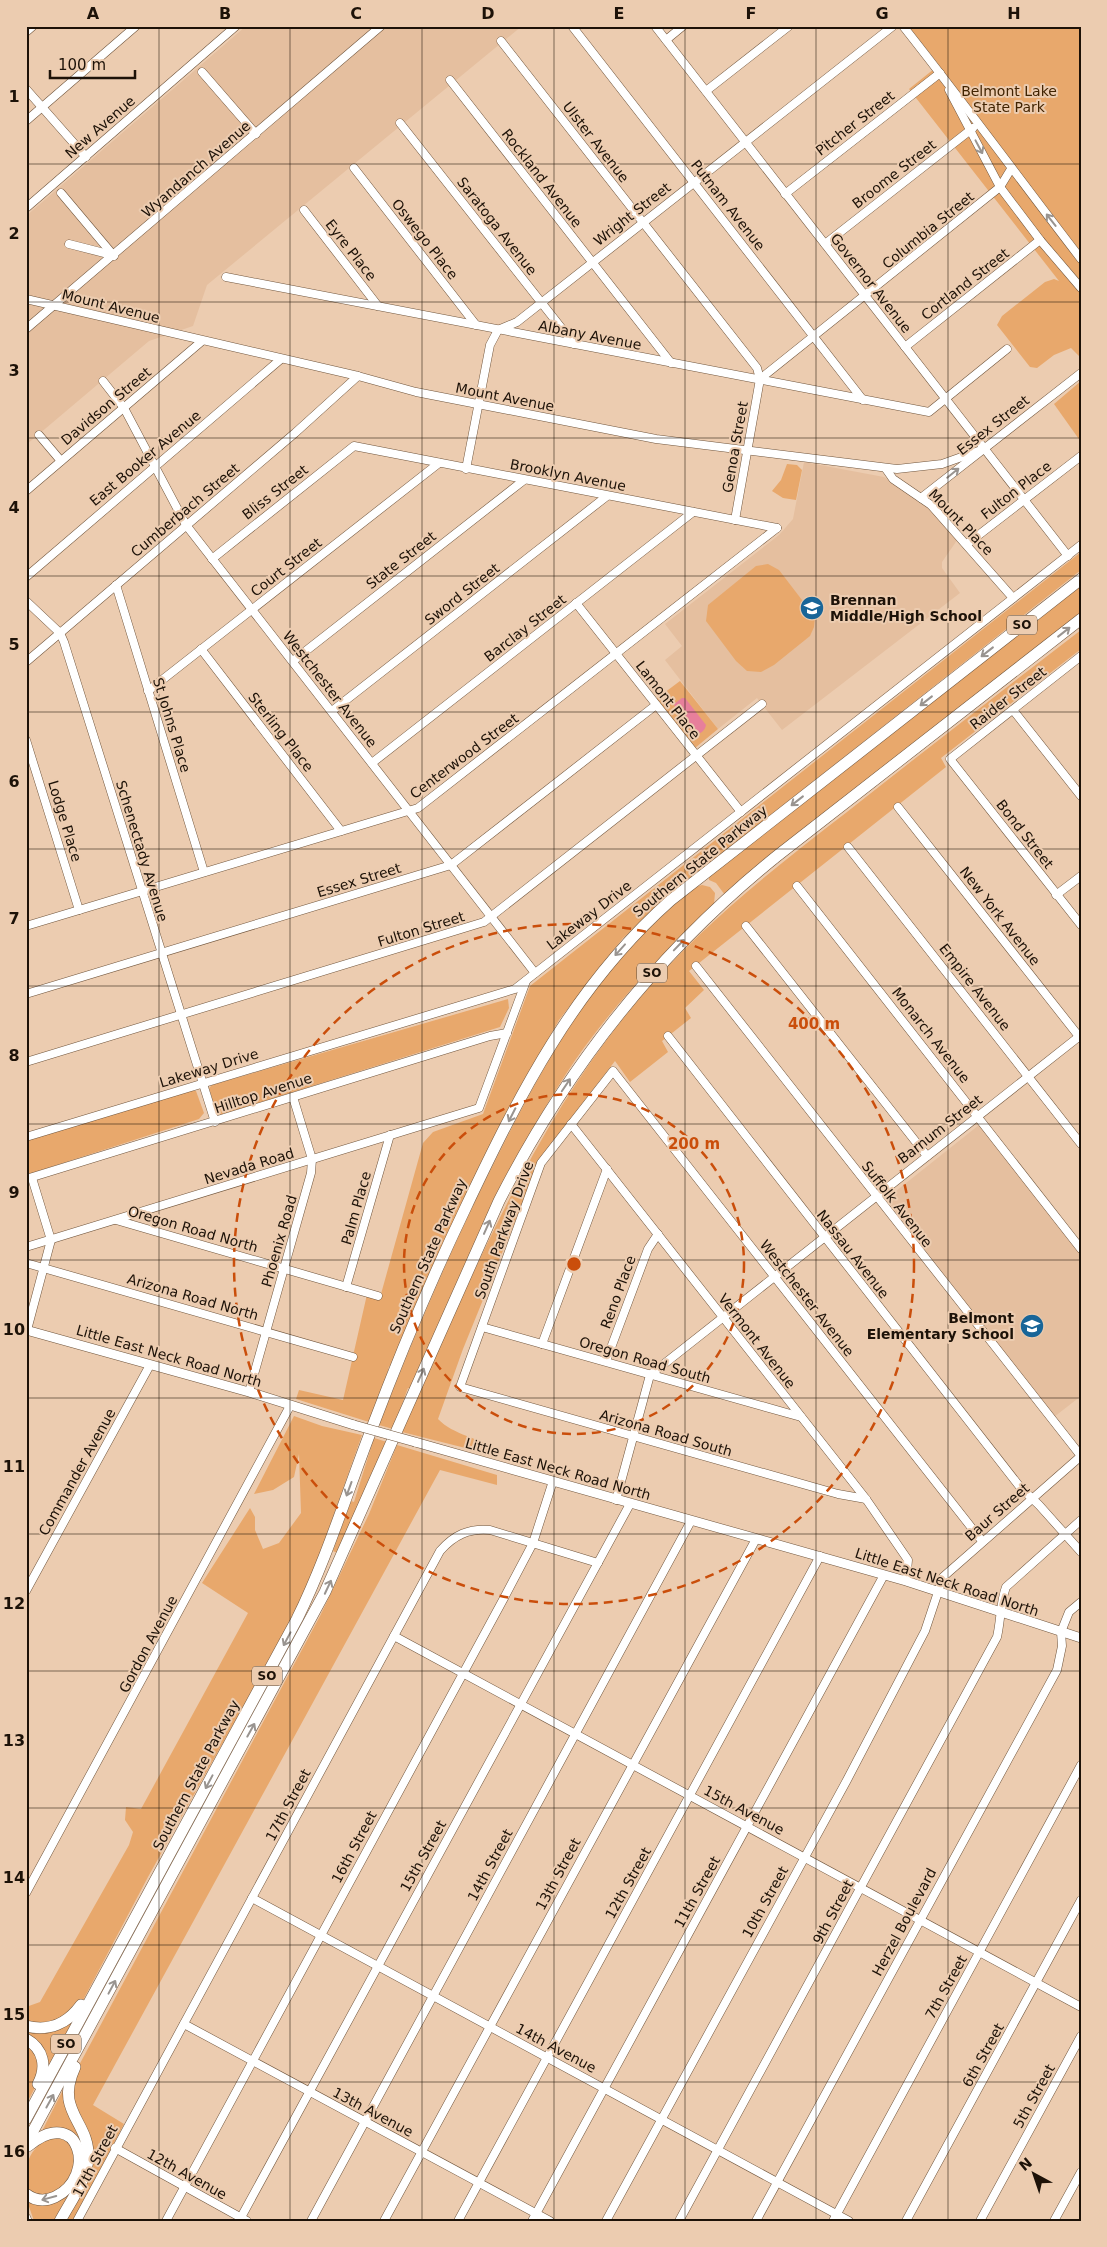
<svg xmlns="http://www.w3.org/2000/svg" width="1107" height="2247" font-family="'DejaVu Sans',sans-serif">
  <rect width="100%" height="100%" fill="#ecccb0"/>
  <g fill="#e5bf9f">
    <polygon points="246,26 522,26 207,285 193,326 149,341 26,445 26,216"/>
    <polygon points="804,462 884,477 929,505 960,536 942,562 942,568 960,593 782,730 757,698 718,729 665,660 682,646 665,624 779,535 793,519"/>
    <polygon points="979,1125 1081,1255 1081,1396 1054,1417 886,1199"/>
  </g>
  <g fill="#e8a86c">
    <polygon points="908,26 1081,26 1081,358 1071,348 1054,355 1037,368 1030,367 997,325 1002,316 1045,282 1054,279 1059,281 909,89 939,65"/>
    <polygon points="1081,381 1081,442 1054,404"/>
    <polygon points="787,464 797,465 802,470 796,500 783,498 772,491 781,480"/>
    <polygon points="1081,552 1081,570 700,871 623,938 559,1020 524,1083 391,1367 389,1366 387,1375 369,1422 296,1399 299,1390 343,1400 368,1290 381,1294 423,1143 433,1132 483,1114 530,986"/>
    <polygon points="768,564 779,570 815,617 814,627 810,636 774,665 761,672 747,671 736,661 706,621 708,605 756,566"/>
    <polygon points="1081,586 1081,612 725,895 716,883 709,880 709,877"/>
    <path d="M 1081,630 L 1081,649 L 941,758 L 946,767 L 689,971 L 704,990 L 685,1008 L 691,1018 L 662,1041 L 668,1052 L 630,1082 L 615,1061 L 541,1157 L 463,1349 L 438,1419 C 453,1435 480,1438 498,1450 L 497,1456 L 402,1432 C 470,1280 531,1127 639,999 C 699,927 773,869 847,812 C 924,751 1003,690 1081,630 Z"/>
    <polygon points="680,681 718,729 695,748 656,699"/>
    <path d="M 702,885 L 710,887 L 715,893 L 714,904 C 664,952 616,1002 576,1059 C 507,1160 461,1279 410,1389 L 408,1388 L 393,1429 L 379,1425 C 416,1331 455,1239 501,1149 C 544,1064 586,989 655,923 C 666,913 689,888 702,885 Z"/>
    <polygon points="508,999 509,1008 500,1027 220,1115 216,1112 209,1088 212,1085"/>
    <polygon points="188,1091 196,1091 204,1113 199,1119 26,1175 26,1141"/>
    <polygon points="294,1416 322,1426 362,1435 312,1576 283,1635 148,1877 81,2004 62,2021 26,2023 26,2007 40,2002 129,1845 133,1832 125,1820 126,1807 141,1809 248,1613 202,1583 250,1508 255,1517 255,1530 263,1549 279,1543 301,1513 299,1454 294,1477 273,1490 254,1494"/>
    <polygon points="374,1438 387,1442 366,1485 368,1486 339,1554 333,1551 351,1501 354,1502"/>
    <polygon points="397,1445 497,1475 497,1485 440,1470 93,2105 124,2124 73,2221 64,2221 91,2167 71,2095 77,2069 320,1616 369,1514"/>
    <polygon points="70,2023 72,2024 47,2070 26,2036 26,2029"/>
    <polygon points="26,2042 37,2051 40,2078 29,2099 26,2098"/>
    <polygon points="67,2082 82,2139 78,2142 42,2131"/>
    <path d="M 50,2136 L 71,2142 L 78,2161 L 63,2189 L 37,2198 L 26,2188 C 26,2160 27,2153 50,2136 Z"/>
    <polygon points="72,2188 59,2221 34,2221 26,2198 28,2199"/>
  </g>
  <path fill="#e77f9b" d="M 682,698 L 685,698 L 706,725 C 705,731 700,734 694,735 L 675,707 L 674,704 Z"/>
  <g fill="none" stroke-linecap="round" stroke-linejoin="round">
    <g stroke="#70553c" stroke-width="9">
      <g id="minor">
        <polyline points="572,26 863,400"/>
        <polyline points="655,26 1068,556"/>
        <path d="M 903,26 C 964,103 1021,181 1081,259"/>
        <polyline points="26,32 33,26"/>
        <polyline points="666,40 683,26"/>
        <polyline points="501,41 757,368 760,379 735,520"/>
        <polyline points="202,72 256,134"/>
        <polyline points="450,80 671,363"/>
        <polyline points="26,89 86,157"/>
        <polyline points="949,90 1000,187 1040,240 1081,288"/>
        <polyline points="706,91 789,26"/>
        <polyline points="26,121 136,26"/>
        <polyline points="400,123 574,344"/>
        <polyline points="354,168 476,325"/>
        <polyline points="61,193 114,256"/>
        <polyline points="785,194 940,73"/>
        <polyline points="26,208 236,26"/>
        <polyline points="304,210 378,306"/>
        <polyline points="69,244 112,255"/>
        <polyline points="825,244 973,128"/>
        <polyline points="226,277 929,412 1007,349"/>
        <polyline points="26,299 358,376 416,392 656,439 897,469 942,464 984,449"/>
        <polyline points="26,329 381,26"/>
        <polyline points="905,347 1040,240"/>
        <polyline points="760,379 1000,187 1011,169"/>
        <polyline points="103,381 124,408 186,525 535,973"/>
        <polyline points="39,435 61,461"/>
        <polyline points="466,469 490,345 498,330 517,322 893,26"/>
        <polyline points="886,469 893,479 931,505 1013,598"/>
        <polyline points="26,491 202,341"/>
        <polyline points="921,498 1081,373"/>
        <polyline points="967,544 1081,456"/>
        <polyline points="212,559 354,446 777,528"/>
        <polyline points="26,577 281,359"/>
        <polyline points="116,585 204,872"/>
        <polyline points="26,601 60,633 64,642 215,1122"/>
        <polyline points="576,603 741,812"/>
        <polyline points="201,649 341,831"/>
        <polyline points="1081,656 950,759 1081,925"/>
        <polyline points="293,661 524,480"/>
        <polyline points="26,662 295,433 358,376"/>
        <polyline points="148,691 439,463"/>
        <polyline points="1013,710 1081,796"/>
        <polyline points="332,711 607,496"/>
        <polyline points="26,740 79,910"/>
        <polyline points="372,763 693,512"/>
        <polyline points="898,807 1081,1039"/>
        <polyline points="848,847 1081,1144"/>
        <polyline points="797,886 1081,1249"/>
        <polyline points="1056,895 1081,876"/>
        <polyline points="26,926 418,808 777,528"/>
        <polyline points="746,926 927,1156"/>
        <polyline points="696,966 1081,1456"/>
        <polyline points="26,994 451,865 656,705"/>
        <polyline points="668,1036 1020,1487 1039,1505 1081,1552"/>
        <polyline points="26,1062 484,922 762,704"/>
        <polyline points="571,1124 866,1499 908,1560 906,1581"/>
        <polyline points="26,1137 515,989 1081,545"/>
        <polyline points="26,1179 490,1036 507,1033"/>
        <polyline points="116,1220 378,1296"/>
        <polyline points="26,1247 479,1108 526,981"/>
        <polyline points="26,1263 353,1357"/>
        <polyline points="346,1287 390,1135"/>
        <polyline points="482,1327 801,1417"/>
        <polyline points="27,1330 51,1240 32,1178"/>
        <polyline points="542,1344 607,1169"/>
        <polyline points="606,1361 648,1249 658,1234"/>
        <polyline points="249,1392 311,1173 312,1159 293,1097"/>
        <polyline points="866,1499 838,1494 460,1387 541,1163 613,1071 982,1541"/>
        <polyline points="616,1500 650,1375 1081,1035"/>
        <polyline points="26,1591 150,1365"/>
        <polyline points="394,1636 1081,2007"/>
        <polyline points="26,1893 290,1406"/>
        <polyline points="252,1898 849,2221"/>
        <polyline points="184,2024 550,2221"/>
        <polyline points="115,2148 247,2221"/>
        <path d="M 77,2221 L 440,1551 C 454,1535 469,1528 490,1530 L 598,1563"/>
        <polyline points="166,2221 504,1598 533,1543 553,1481"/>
        <polyline points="239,2221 630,1504"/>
        <polyline points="311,2221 691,1521"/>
        <polyline points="384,2221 756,1539"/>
        <polyline points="458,2221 820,1556"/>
        <polyline points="532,2221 884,1575"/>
        <polyline points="606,2221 847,1780 925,1631 943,1577 1081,1456"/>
        <path d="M 679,2221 L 997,1637 C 1001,1620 1000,1603 1006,1587 L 1081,1520"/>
        <polyline points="756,2221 1057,1670 1062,1646 1061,1632 1069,1612 1081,1602"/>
        <polyline points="833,2221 1081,1765"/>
        <polyline points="906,2221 1081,1900"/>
        <polyline points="980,2221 1081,2036"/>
        <polyline points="1054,2221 1081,2172"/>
      </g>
    </g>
    <g stroke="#70553c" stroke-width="10">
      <g id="major">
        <polyline points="26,1330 249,1392 354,1425"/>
        <polyline points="415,1442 906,1581 1081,1638"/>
        <polyline points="26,2218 27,2221"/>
      </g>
    </g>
    <g stroke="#70553c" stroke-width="12">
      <g id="highway">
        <path d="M 26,2026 C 49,2032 68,2023 81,2005"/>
        <path d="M 26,2039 C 44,2049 47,2067 38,2084"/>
        <path d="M 26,2119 L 297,1619 C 327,1558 347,1492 372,1428 C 400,1354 431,1280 465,1209 C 520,1093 574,986 671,900 L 1081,579"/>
        <path d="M 26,2144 L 325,1592 L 499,1201 C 567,1067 659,951 777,856 L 1081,619"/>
        <path d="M 26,2194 C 35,2201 44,2202 55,2197 C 99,2176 79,2103 28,2146"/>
        <path d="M 60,2221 C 70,2202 87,2180 88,2158 C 90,2121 54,2112 75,2067"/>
      </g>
    </g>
    <use href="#minor" stroke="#fff" stroke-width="8"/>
    <use href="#major" stroke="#fff" stroke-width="9"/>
    <use href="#highway" stroke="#fff" stroke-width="11"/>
    <g stroke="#70553c" stroke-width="10" stroke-linecap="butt">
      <polyline id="major-bridge" points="354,1425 415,1442"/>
    </g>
    <use href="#major-bridge" stroke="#fff" stroke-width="9"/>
  </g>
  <defs><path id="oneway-shaft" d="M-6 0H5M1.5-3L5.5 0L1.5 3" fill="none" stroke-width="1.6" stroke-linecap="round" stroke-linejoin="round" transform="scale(1.25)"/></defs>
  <g stroke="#999490">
    <use href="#oneway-shaft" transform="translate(979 147) rotate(62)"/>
    <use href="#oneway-shaft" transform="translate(1051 220) rotate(-128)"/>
    <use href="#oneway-shaft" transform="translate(953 473) rotate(-39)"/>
    <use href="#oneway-shaft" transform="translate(1064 632) rotate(-38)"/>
    <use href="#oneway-shaft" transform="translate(987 652) rotate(142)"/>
    <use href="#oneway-shaft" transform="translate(926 701) rotate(142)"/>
    <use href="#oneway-shaft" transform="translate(797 801) rotate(142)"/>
    <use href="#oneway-shaft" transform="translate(679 945) rotate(-46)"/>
    <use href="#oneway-shaft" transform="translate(620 950) rotate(132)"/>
    <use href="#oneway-shaft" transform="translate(566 1085) rotate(-56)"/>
    <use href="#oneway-shaft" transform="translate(512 1115) rotate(117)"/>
    <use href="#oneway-shaft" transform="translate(487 1227) rotate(-66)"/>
    <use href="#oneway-shaft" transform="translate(421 1375) rotate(-66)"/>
    <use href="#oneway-shaft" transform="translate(349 1489) rotate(110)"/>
    <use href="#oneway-shaft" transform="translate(328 1587) rotate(-65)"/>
    <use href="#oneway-shaft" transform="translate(287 1639) rotate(118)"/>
    <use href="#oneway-shaft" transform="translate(251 1730) rotate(-61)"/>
    <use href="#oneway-shaft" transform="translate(209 1782) rotate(118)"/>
    <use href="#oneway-shaft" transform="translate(112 1987) rotate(-62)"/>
    <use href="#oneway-shaft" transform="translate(50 2101) rotate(-61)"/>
    <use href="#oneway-shaft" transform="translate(49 2198) rotate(165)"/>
  </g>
  <path fill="none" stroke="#1d1208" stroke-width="1" stroke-opacity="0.55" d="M 159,26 L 159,2221M 290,26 L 290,2221M 422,26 L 422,2221M 554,26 L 554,2221M 685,26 L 685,2221M 816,26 L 816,2221M 948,26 L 948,2221M 26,164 L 1081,164M 26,302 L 1081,302M 26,438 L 1081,438M 26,576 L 1081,576M 26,712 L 1081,712M 26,849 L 1081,849M 26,986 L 1081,986M 26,1124 L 1081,1124M 26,1260 L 1081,1260M 26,1398 L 1081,1398M 26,1534 L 1081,1534M 26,1671 L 1081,1671M 26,1808 L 1081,1808M 26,1945 L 1081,1945M 26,2082 L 1081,2082"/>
  <g fill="none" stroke="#ca4e0b" stroke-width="2.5" stroke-dasharray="9 6">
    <circle cx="574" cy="1264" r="170"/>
    <circle cx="574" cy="1264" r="340"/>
  </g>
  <defs>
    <g id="school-disc" transform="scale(1.25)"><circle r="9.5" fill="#186598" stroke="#ecccb0"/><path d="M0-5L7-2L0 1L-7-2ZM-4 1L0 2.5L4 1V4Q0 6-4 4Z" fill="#fff"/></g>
  </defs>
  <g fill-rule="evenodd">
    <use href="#school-disc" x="812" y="608"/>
    <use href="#school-disc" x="1032" y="1326"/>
  </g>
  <g text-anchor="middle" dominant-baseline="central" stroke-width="4" stroke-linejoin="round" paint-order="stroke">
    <g fill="#ecccb0" stroke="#5b4a3a" stroke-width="1">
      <rect x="1007" y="615.5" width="30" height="19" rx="4"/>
      <rect x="637" y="963.5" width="30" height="19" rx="4"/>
      <rect x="252" y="1666.5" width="30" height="19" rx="4"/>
      <rect x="51" y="2034.5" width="30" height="19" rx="4"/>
    </g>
    <g font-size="12" font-weight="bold" fill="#1d1208">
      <text x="1022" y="625">SO</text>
      <text x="652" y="973">SO</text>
      <text x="267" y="1676">SO</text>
      <text x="66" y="2044">SO</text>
    </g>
    <g font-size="14" fill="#412301" stroke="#ecccb0">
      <text x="1009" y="91">Belmont Lake<tspan x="1009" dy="16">State Park</tspan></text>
    </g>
    <g font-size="14" fill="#1d1208" stroke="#ecccb0">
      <text transform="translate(855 123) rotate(-38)">Pitcher Street</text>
      <text transform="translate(100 127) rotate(-41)">New Avenue</text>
      <text transform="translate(596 142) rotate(52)">Ulster Avenue</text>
      <text transform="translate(196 169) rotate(-41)">Wyandanch Avenue</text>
      <text transform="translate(894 174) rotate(-38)">Broome Street</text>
      <text transform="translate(542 178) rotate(52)">Rockland Avenue</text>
      <text transform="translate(728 205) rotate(52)">Putnam Avenue</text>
      <text transform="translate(632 214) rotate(-38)">Wright Street</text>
      <text transform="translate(497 226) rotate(52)">Saratoga Avenue</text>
      <text transform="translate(928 230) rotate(-39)">Columbia Street</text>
      <text transform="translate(425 239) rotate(52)">Oswego Place</text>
      <text transform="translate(351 250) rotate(52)">Eyre Place</text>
      <text transform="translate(871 283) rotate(52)">Governor Avenue</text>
      <text transform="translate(965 284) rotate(-38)">Cortland Street</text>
      <text transform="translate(111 306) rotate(14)">Mount Avenue</text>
      <text transform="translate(590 335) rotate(11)">Albany Avenue</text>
      <text transform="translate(505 397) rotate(11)">Mount Avenue</text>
      <text transform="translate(106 406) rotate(-40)">Davidson Street</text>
      <text transform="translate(993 425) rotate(-38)">Essex Street</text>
      <text transform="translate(735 447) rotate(-80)">Genoa Street</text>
      <text transform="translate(145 458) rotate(-40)">East Booker Avenue</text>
      <text transform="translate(568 475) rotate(11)">Brooklyn Avenue</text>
      <text transform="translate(1016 490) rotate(-38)">Fulton Place</text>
      <text transform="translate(275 492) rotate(-38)">Bliss Street</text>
      <text transform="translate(185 510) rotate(-40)">Cumberbach Street</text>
      <text transform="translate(961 522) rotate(46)">Mount Place</text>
      <text transform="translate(401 560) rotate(-38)">State Street</text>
      <text transform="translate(286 567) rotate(-38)">Court Street</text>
      <text transform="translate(462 594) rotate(-38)">Sword Street</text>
      <text transform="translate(525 628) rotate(-38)">Barclay Street</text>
      <text transform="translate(330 689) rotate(52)">Westchester Avenue</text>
      <text transform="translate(1008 698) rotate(-38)">Raider Street</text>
      <text transform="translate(668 700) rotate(52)">Lamont Place</text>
      <text transform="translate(172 725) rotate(73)">St Johns Place</text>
      <text transform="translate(281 732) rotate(52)">Sterling Place</text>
      <text transform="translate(464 756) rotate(-37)">Centerwood Street</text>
      <text transform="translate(65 821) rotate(73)">Lodge Place</text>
      <text transform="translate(1025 834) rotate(52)">Bond Street</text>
      <text transform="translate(142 851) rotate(73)">Schenectady Avenue</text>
      <text transform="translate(700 861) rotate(-39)">Southern State Parkway</text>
      <text transform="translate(359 880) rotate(-17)">Essex Street</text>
      <text transform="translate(589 915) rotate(-38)">Lakeway Drive</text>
      <text transform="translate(1000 916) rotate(52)">New York Avenue</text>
      <text transform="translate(421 929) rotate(-17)">Fulton Street</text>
      <text transform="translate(975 987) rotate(52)">Empire Avenue</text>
      <text transform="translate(931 1035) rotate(52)">Monarch Avenue</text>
      <text transform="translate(209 1068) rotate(-17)">Lakeway Drive</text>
      <text transform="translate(263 1093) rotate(-18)">Hilltop Avenue</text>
      <text transform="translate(940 1129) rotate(-38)">Barnum Street</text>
      <text transform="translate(249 1166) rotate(-17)">Nevada Road</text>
      <text transform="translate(897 1204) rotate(52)">Suffolk Avenue</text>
      <text transform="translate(356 1208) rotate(-74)">Palm Place</text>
      <text transform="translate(193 1229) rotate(16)">Oregon Road North</text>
      <text transform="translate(504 1230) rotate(-70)">South Parkway Drive</text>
      <text transform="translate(279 1241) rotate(-74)">Phoenix Road</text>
      <text transform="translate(853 1254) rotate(52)">Nassau Avenue</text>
      <text transform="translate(428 1256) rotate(-66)">Southern State Parkway</text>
      <text transform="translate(618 1292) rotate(-70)">Reno Place</text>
      <text transform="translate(193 1297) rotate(16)">Arizona Road North</text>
      <text transform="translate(807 1298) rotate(52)">Westchester Avenue</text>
      <text transform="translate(757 1341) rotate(52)">Vermont Avenue</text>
      <text transform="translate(169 1356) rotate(16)">Little East Neck Road North</text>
      <text transform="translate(645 1360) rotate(16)">Oregon Road South</text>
      <text transform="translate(666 1433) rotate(16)">Arizona Road South</text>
      <text transform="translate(558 1469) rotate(16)">Little East Neck Road North</text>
      <text transform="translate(77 1472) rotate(-61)">Commander Avenue</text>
      <text transform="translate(997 1512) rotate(-41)">Baur Street</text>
      <text transform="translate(947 1582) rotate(18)">Little East Neck Road North</text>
      <text transform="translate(148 1644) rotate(-62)">Gordon Avenue</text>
      <text transform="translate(196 1775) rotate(-62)">Southern State Parkway</text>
      <text transform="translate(288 1805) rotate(-62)">17th Street</text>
      <text transform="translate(744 1810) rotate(28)">15th Avenue</text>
      <text transform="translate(354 1847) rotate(-62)">16th Street</text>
      <text transform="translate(423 1856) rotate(-61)">15th Street</text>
      <text transform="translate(490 1865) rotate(-62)">14th Street</text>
      <text transform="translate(558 1874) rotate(-62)">13th Street</text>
      <text transform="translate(628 1883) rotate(-61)">12th Street</text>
      <text transform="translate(697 1892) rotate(-61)">11th Street</text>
      <text transform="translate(765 1902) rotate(-61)">10th Street</text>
      <text transform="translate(833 1912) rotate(-62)">9th Street</text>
      <text transform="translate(904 1922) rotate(-62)">Herzel Boulevard</text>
      <text transform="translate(946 1987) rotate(-61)">7th Street</text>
      <text transform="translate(556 2048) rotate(28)">14th Avenue</text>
      <text transform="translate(983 2055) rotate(-61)">6th Street</text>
      <text transform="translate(1034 2096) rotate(-61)">5th Street</text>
      <text transform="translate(373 2112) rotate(28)">13th Avenue</text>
      <text transform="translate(95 2161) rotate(-62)">17th Street</text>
      <text transform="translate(187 2174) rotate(29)">12th Avenue</text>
    </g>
    <g font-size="14" font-weight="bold" fill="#1d1208" stroke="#ecccb0" text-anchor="start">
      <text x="830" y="600">Brennan<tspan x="830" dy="16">Middle/High School</tspan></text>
      <text x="1014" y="1318" text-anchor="end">Belmont<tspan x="1014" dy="16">Elementary School</tspan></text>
    </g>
  </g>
  <circle cx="574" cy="1264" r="8" fill="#ca4e0b" stroke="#ecccb0" stroke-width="2.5"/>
  <g font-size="15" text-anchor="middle" font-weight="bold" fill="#ca4e0b" stroke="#ecccb0" stroke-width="4" stroke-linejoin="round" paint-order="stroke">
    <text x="814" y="1029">400 m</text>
    <text x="694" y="1149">200 m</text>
  </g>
  <rect width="1107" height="2247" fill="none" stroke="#ecccb0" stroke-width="55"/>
  <g transform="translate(1034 2174) rotate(320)" stroke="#ecccb0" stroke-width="4" paint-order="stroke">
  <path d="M0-4L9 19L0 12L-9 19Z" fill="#1d1208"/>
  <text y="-8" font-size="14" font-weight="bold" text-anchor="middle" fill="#1d1208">N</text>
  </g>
  <path d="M50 70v8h85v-8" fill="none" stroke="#1d1208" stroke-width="2.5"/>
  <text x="58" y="70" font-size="15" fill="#1d1208" stroke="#ecccb0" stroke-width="4" paint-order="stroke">100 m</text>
  <rect x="28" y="28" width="1052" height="2192" fill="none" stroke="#1d1208" stroke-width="2"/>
  <g font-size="16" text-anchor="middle" font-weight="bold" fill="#1d1208">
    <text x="93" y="19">A</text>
    <text x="225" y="19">B</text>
    <text x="356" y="19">C</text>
    <text x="488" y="19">D</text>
    <text x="619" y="19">E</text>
    <text x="751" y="19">F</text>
    <text x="882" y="19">G</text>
    <text x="1014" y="19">H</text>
    <text x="14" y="102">1</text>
    <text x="14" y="239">2</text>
    <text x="14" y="376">3</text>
    <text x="14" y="513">4</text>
    <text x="14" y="650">5</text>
    <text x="14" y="787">6</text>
    <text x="14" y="924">7</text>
    <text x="14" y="1061">8</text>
    <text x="14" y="1198">9</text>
    <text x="14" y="1335">10</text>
    <text x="14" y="1472">11</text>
    <text x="14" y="1609">12</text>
    <text x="14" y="1746">13</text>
    <text x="14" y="1883">14</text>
    <text x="14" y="2020">15</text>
    <text x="14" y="2157">16</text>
  </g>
</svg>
